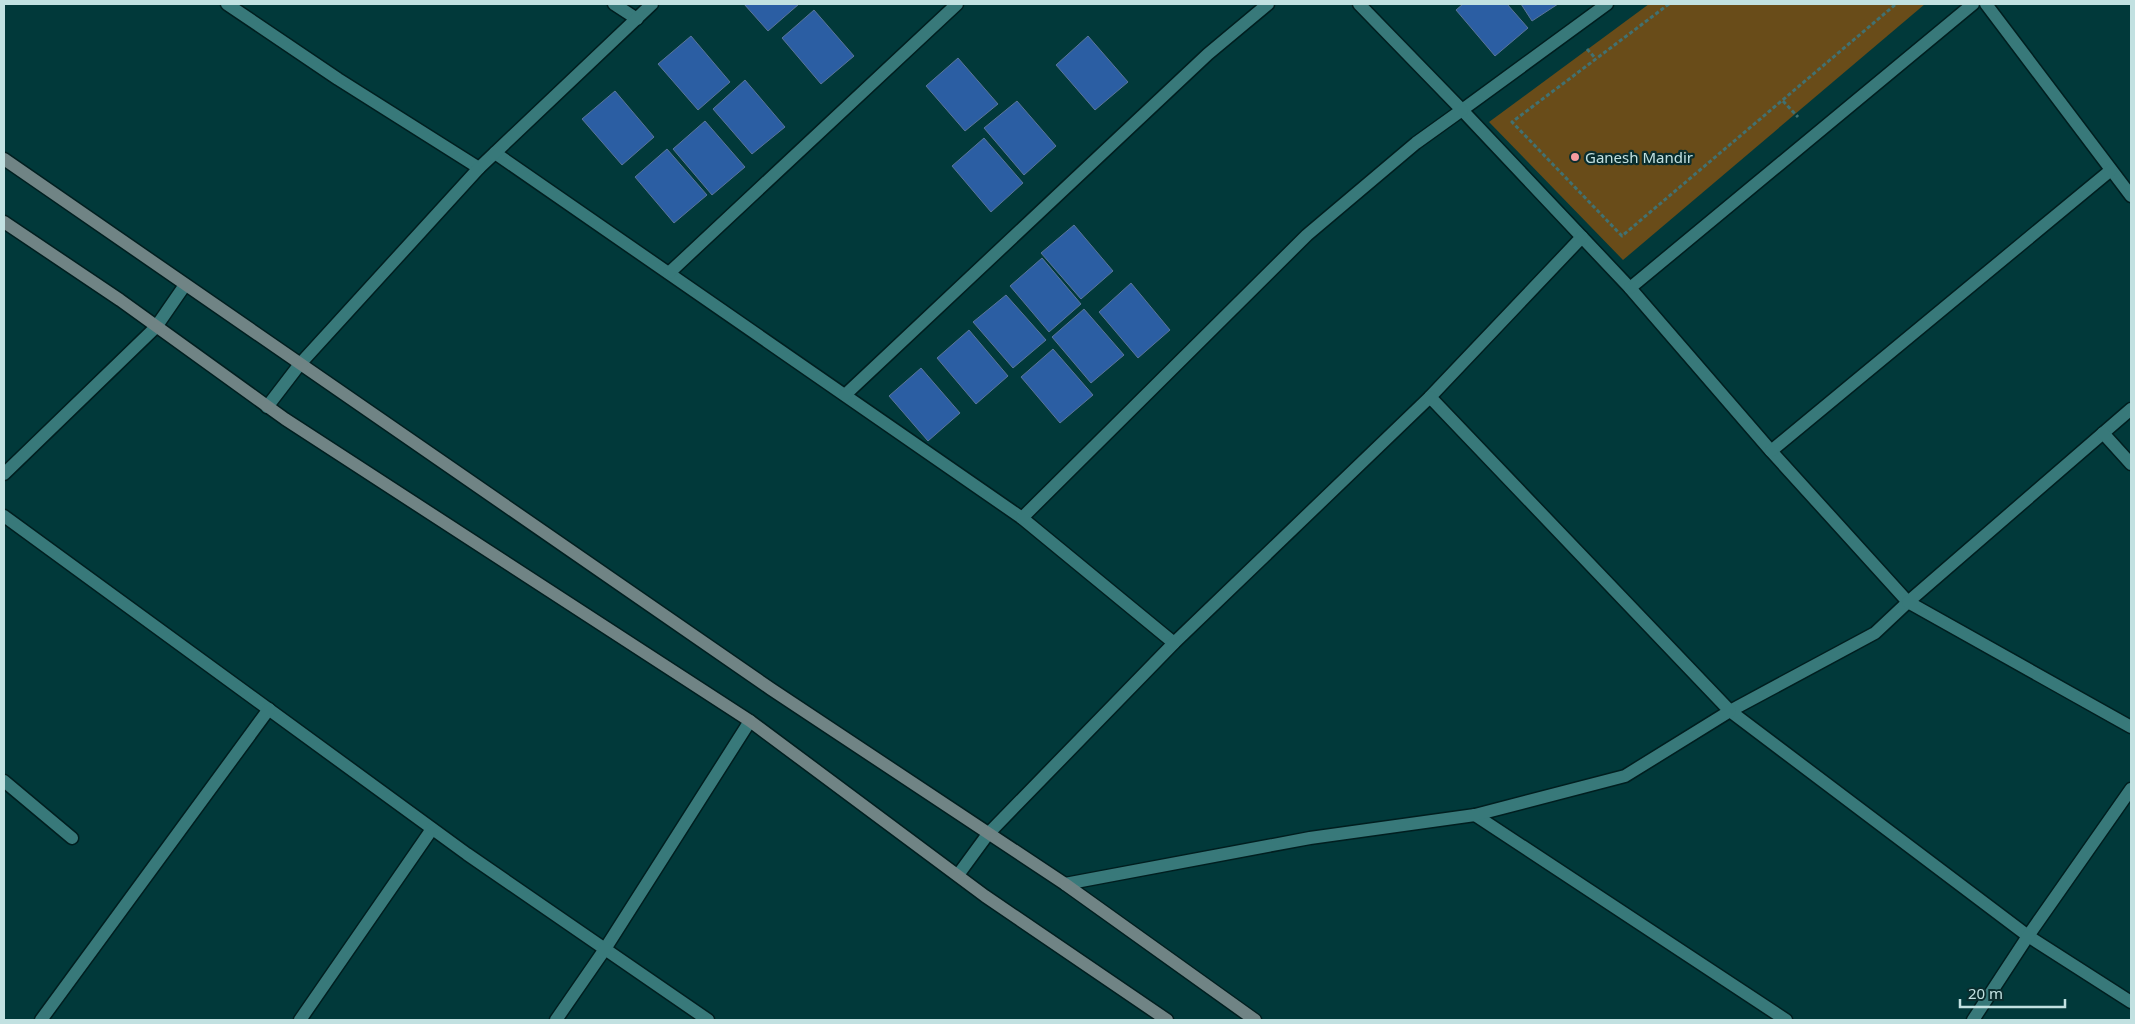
<svg xmlns="http://www.w3.org/2000/svg" width="2135" height="1024" font-family="'Noto Sans',sans-serif">
  <rect width="100%" height="100%" fill="#01393a"/>
  <polygon fill="#694c19" points="1649,4 1925,4 1623,260 1489,122"/>
  <g fill="#2b5ea3" stroke="#5b759a">
    <polygon points="744,4 799,4 768,31"/>
    <polygon points="1463,4 1507,4 1528,28 1495,56 1456,10"/>
    <polygon points="1521,4 1558,4 1532,21"/>
    <polygon points="814,10 854,56 821,84 782,38"/>
    <polygon points="691,36 730,82 698,110 658,64"/>
    <polygon points="1088,36 1128,82 1095,110 1056,65"/>
    <polygon points="958,58 998,104 965,131 926,86"/>
    <polygon points="745,80 785,127 752,154 713,109"/>
    <polygon points="615,91 654,137 622,165 582,119"/>
    <polygon points="1017,101 1056,146 1024,175 984,128"/>
    <polygon points="705,121 745,167 712,195 673,149"/>
    <polygon points="984,138 1023,183 991,212 952,166"/>
    <polygon points="667,149 707,195 674,223 635,177"/>
    <polygon points="1074,225 1113,271 1081,299 1041,253"/>
    <polygon points="1042,258 1081,304 1049,332 1010,286"/>
    <polygon points="1131,283 1170,330 1138,358 1099,312"/>
    <polygon points="1006,295 1046,340 1013,368 973,322"/>
    <polygon points="1084,309 1124,355 1091,383 1052,337"/>
    <polygon points="969,330 1008,376 976,404 937,358"/>
    <polygon points="1053,349 1093,395 1060,423 1021,377"/>
    <polygon points="921,368 960,413 928,441 889,396"/>
  </g>
  <g fill="none" stroke-linecap="round" stroke-linejoin="round">
    <g stroke="#001e1f" stroke-width="15">
      <g id="street">
        <polyline points="227,4 338,79 479,168"/>
        <polyline points="614,4 637,19"/>
        <polyline points="1607,4 1462,110 1630,288 1771,451 1908,602 1875,633 1730,711 2028,936 2131,1002"/>
        <polyline points="1986,4 2131,196"/>
        <polyline points="495,153 1022,518 1174,643"/>
        <polyline points="669,273 957,4"/>
        <polyline points="1630,288 1973,4"/>
        <polyline points="845,395 1208,54 1268,4"/>
        <polyline points="1430,397 1582,237"/>
        <polyline points="267,407 300,364 479,168 652,4"/>
        <polyline points="2131,409 1908,602 2131,727"/>
        <polyline points="2103,433 2131,464"/>
        <polyline points="1771,451 2111,170"/>
        <polyline points="4,474 156,327 185,285"/>
        <polyline points="4,516 467,854 708,1020"/>
        <polyline points="1022,518 1307,235 1416,143 1462,110 1359,4"/>
        <polyline points="4,781 72,838"/>
        <polyline points="1475,815 1786,1020"/>
        <polyline points="958,875 988,834 1174,643 1430,397 1730,711 1625,776 1475,815 1310,838 1065,884"/>
        <polyline points="41,1020 269,709"/>
        <polyline points="300,1020 432,829"/>
        <polyline points="556,1020 605,949 750,721"/>
        <polyline points="1973,1020 2028,936 2131,789"/>
      </g>
    </g>
    <g stroke="#001e1f" stroke-width="15">
      <g id="secondary">
        <polyline points="4,159 771,689 1065,884 1255,1020"/>
        <polyline points="4,222 120,300 285,419 750,721 985,896 1167,1020"/>
      </g>
    </g>
    <g stroke="#417171" stroke-width="3" stroke-dasharray="4 2.5" stroke-linecap="butt">
      <polyline points="1669,4 1512,122 1622,236 1896,4"/>
      <polyline points="1587,49 1595,58"/>
      <polyline points="1783,101 1798,117"/>
    </g>
    <use href="#street" stroke="#38797a" stroke-width="12"/>
    <use href="#secondary" stroke="#708485" stroke-width="12"/>
  </g>
  <circle fill="#f59b9e" stroke="#0a2d2e" stroke-width="2" cx="1575" cy="157" r="5"/>
  <g text-anchor="middle" dominant-baseline="central" stroke-width="4.5" stroke-linejoin="round" paint-order="stroke">
    <g font-size="15" fill="#c2e1e1" stroke="#0a2d2e" text-anchor="start">
      <text x="1585" y="157">Ganesh Mandir</text>
    </g>
  </g>
  <rect width="2135" height="1024" fill="none" stroke="#c2e1e1" stroke-width="10"/>
  <path d="M1960 999v8h105v-8" fill="none" stroke="#c2e1e1" stroke-width="2.5"/>
  <text x="1968" y="999" font-size="15" fill="#c2e1e1" stroke="#0a2d2e" stroke-width="4" paint-order="stroke">20 m</text>
</svg>
